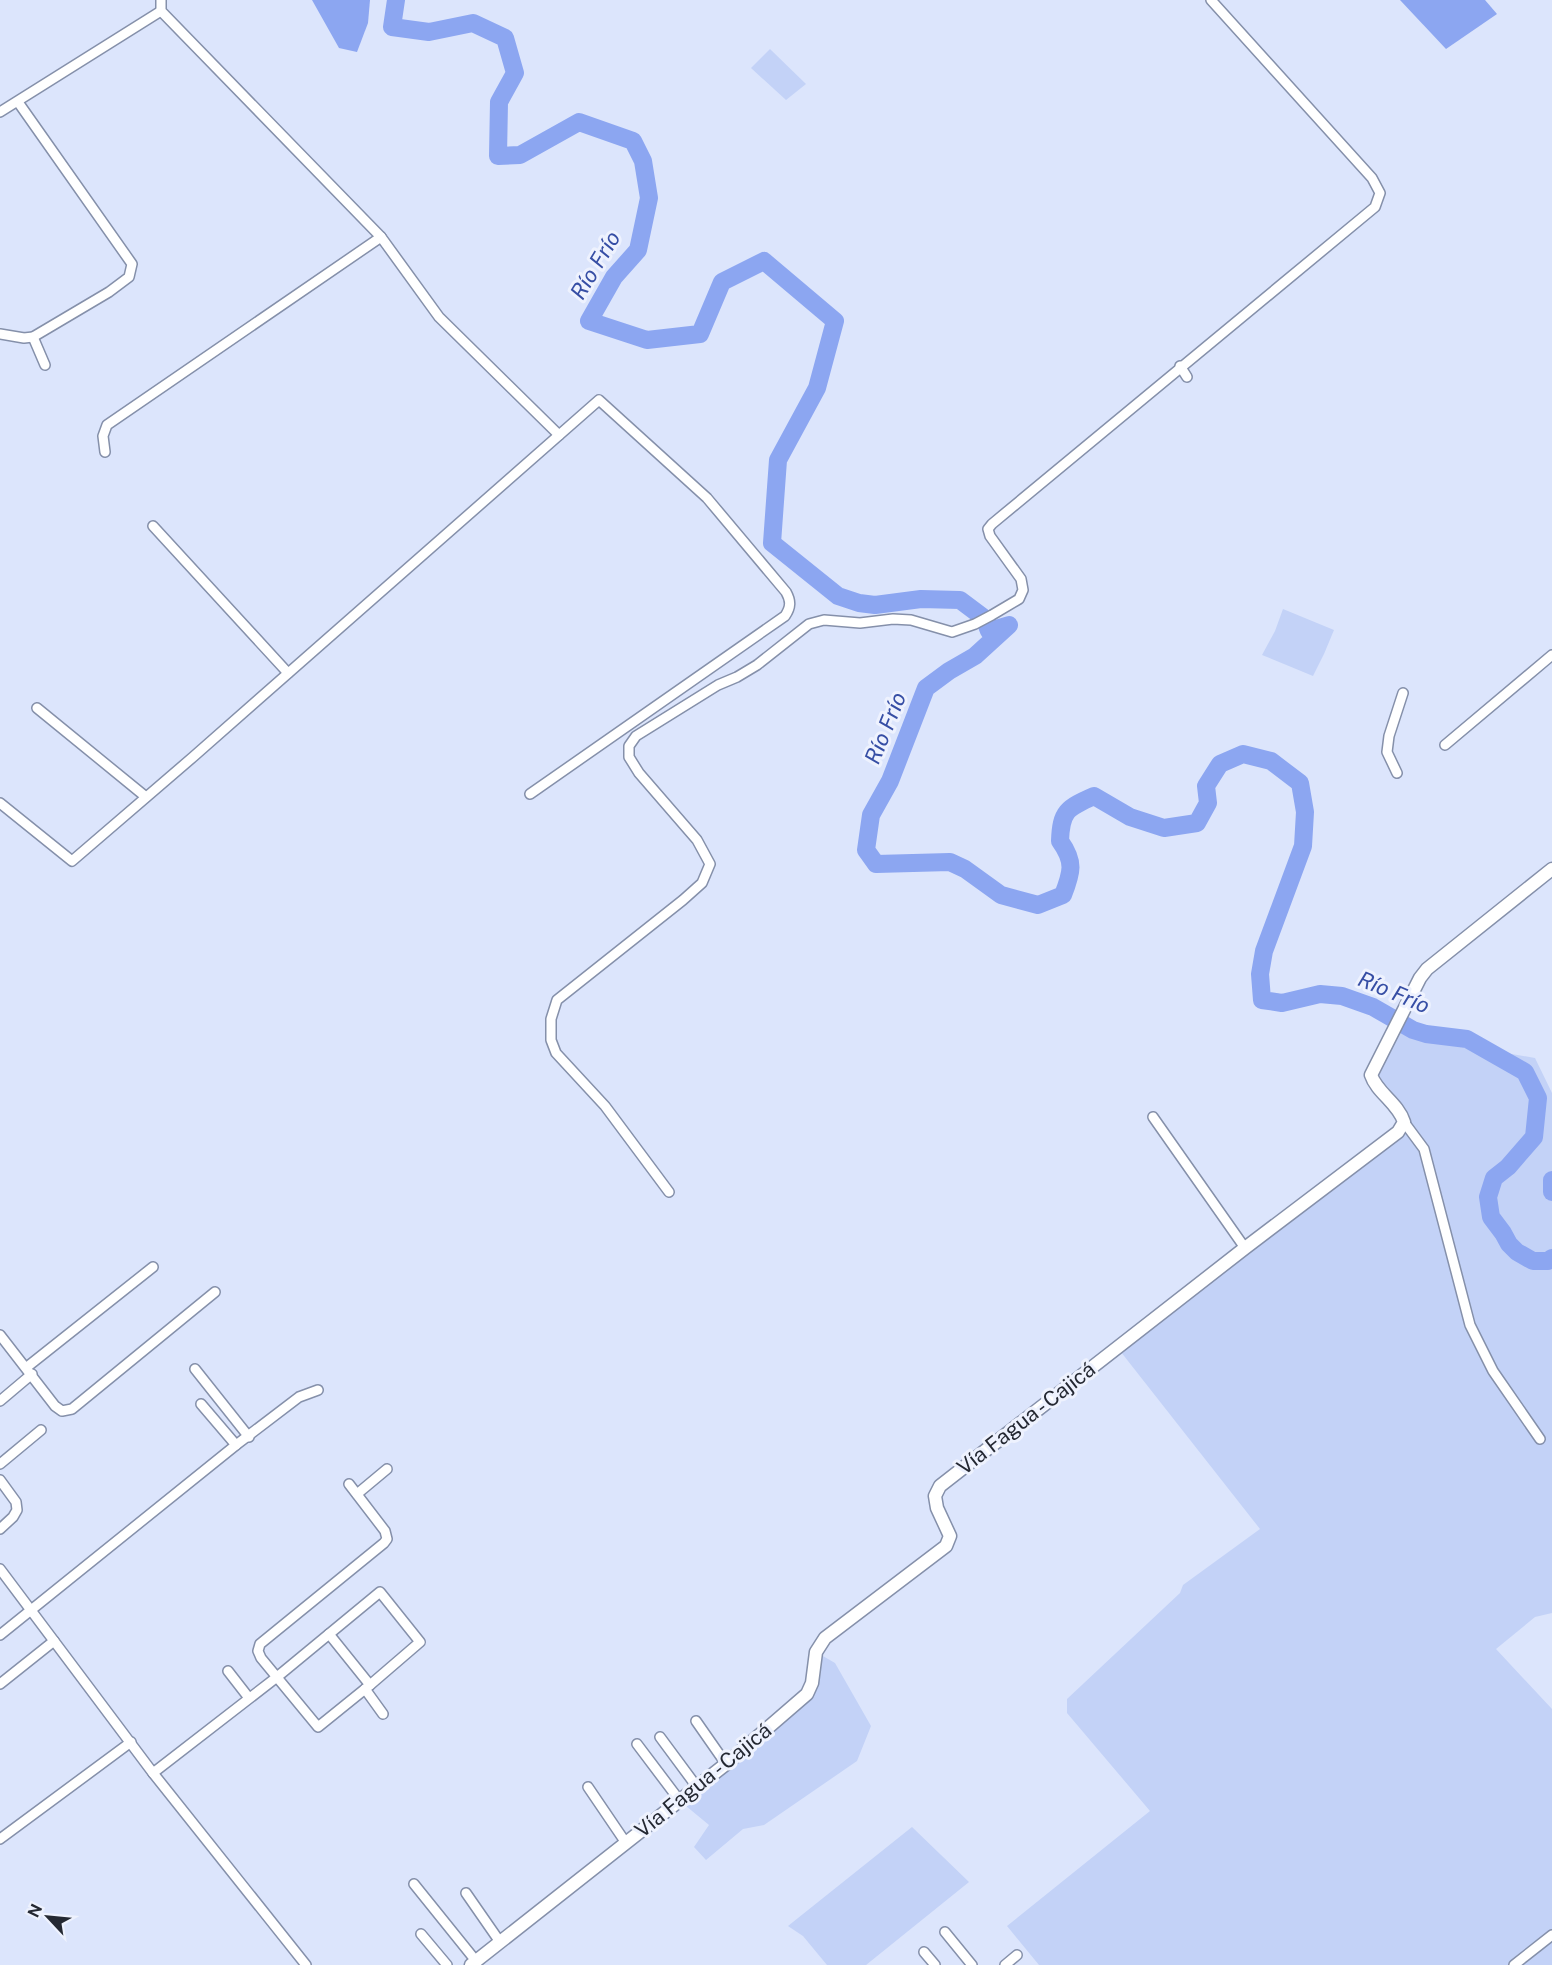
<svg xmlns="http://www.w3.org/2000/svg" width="1552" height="1965" font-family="'Public Sans',sans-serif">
  <rect width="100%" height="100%" fill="#dce5fc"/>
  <g fill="#c3d2f7">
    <polygon points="770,49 806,84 786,100 751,68"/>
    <polygon points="1283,609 1334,630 1324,654 1313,676 1262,655 1275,631"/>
    <path d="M 1404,1024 C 1424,1037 1444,1033 1466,1039 C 1476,1042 1486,1050 1496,1055 L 1506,1053 L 1535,1058 L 1552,1093 L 1552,1613 L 1535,1617 L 1496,1649 L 1552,1709 L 1552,1965 L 1039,1965 L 1007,1926 L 1150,1811 L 1067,1713 L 1067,1699 L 1180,1593 L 1183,1585 L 1260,1529 L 1117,1347 L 1404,1122 L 1374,1083 L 1393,1034 L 1398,1037 Z"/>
    <polygon points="816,1652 835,1663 871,1726 857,1761 764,1825 743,1829 706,1860 694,1847 709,1825 680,1801 807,1695"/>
    <polygon points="912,1827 969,1882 866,1965 827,1965 803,1936 788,1926"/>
  </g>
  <g fill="#8ca6f1">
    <polygon points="312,0 370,0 368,23 357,52 339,48"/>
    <polygon points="1400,0 1485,0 1497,14 1446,49"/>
  </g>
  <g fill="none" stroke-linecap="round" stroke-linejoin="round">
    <g stroke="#8ca6f1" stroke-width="18">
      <path d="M 396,0 L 392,27 L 429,32 L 473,23 L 505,38 L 515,73 L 499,102 L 498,156 L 520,155 L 579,122 L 633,141 L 643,161 L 649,198 L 638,250 L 614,277 L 589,321 L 647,340 L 700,334 L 722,282 L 764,261 L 835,321 L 817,388 L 778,460 L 772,543 L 838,596 L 859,603 L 875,605 L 921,599 L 960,600 L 984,618 L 989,631 L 1009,625 L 975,656 L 949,671 L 926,688 L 890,781 L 871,815 L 866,850 L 876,864 L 950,862 L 965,869 L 1001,895 L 1038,905 L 1063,895 C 1072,872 1075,862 1060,841 C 1061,811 1067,808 1094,796 L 1130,817 L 1164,828 L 1197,823 L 1208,803 L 1206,786 L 1220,764 L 1243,754 L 1271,761 L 1300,783 L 1305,812 L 1303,846 L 1264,951 L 1260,974 L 1262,1000 L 1282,1003 L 1320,994 L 1342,996 L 1373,1007 L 1413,1030 L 1426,1034 L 1467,1039 L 1525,1072 L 1538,1098 L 1534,1137 L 1508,1167 L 1494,1178 L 1488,1197 L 1491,1217 L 1503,1233 L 1509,1244 L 1517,1252 L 1533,1261 L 1548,1261 L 1552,1258"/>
      <polyline points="1552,1180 1552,1192"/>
    </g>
    <g stroke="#8590aa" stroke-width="12">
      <g id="minor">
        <polyline points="161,0 161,11 381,237"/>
        <polyline points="0,112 161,11"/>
        <polyline points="0,334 24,338 33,337 109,292 129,277 132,264 18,102"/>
        <polyline points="33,337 45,365"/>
        <polyline points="1180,366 1187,377"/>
        <polyline points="105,452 103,436 107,425 381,237 439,317 559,435"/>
        <polyline points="153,526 288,673"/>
        <polyline points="37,708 146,797"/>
        <polyline points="1445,745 1552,655"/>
        <polyline points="1397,773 1387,752 1389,736 1403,693"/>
        <path d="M 0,803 L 72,861 L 193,757 L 599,400 L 707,498 L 786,592 C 791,601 791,607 785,616 L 530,794"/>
        <polyline points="1153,1117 1245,1248"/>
        <polyline points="1404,1122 1424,1149 1470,1325 1493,1371 1540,1439"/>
        <polyline points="669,1192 605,1106 556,1053 551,1040 551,1019 557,1000 683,900 702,883 710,864 697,840 639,773 629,757 629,746 636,736 718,685 737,677 757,665 809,624 824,620 860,623 893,619 911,620 952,632 975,624 992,615 1019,599 1023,590 1021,579 990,536 988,529 992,524 1375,207 1380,193 1372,178 1211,0"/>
        <polyline points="0,1335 55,1406 62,1411 72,1409 215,1292"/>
        <polyline points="27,1367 153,1267"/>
        <polyline points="195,1369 249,1437"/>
        <polyline points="0,1401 32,1374"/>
        <polyline points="201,1404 236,1445"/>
        <polyline points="0,1464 41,1430"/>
        <polyline points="0,1480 16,1502 17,1510 13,1517 0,1529"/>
        <polyline points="357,1494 387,1469"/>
        <polyline points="0,1569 153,1773 306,1965"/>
        <polyline points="329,1634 370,1685"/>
        <polyline points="0,1635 236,1445 299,1397 318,1390"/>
        <polyline points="228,1671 249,1698"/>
        <polyline points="0,1684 54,1641"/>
        <polyline points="365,1689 383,1714"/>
        <polyline points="696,1721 726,1764"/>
        <polyline points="660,1737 697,1787"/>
        <polyline points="637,1744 680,1801"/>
        <polyline points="153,1773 277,1677 380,1592 420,1642 370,1685 318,1727 261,1658 258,1651 260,1644 384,1543 387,1539 385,1531 349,1484"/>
        <polyline points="588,1787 626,1843"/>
        <polyline points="0,1839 131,1742"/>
        <polyline points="414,1884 476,1961"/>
        <polyline points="466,1893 500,1942"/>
        <polyline points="945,1932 972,1965"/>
        <polyline points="421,1934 447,1965"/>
        <polyline points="924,1952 935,1965"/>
        <polyline points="1005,1965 1017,1955"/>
        <polyline points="1514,1965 1552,1935"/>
      </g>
    </g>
    <g stroke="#8590aa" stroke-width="15">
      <path id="tertiary" d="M 471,1965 L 726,1764 L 807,1694 L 812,1683 L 816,1652 L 825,1638 L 946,1546 L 950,1536 L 937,1508 L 935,1496 L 940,1486 L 1245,1248 L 1398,1132 L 1404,1122 C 1398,1103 1377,1093 1371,1075 L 1420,978 L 1427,969 L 1552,869"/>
    </g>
    <use href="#minor" stroke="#fff" stroke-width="9"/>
    <use href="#tertiary" stroke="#fff" stroke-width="12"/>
  </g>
  <g text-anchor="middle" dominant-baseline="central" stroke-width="6" stroke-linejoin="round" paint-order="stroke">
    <g font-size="21" fill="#242832" stroke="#eef2fe">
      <text transform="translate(1026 1418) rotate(-38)">Vía Fagua - Cajicá</text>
      <text transform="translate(703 1780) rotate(-39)">Vía Fagua - Cajicá</text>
    </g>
    <g font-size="22" font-style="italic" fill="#364ea5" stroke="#eef2fe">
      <text transform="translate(595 265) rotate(-59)">Río Frío</text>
      <text transform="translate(885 728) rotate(-68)">Río Frío</text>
      <text transform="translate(1394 992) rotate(23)">Río Frío</text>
    </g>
  </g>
  <g transform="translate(48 1917) rotate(296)" stroke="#eef2fe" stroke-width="4.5" paint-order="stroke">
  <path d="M0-4.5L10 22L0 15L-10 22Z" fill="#242832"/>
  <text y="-9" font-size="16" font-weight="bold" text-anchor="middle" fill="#242832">N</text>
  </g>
</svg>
